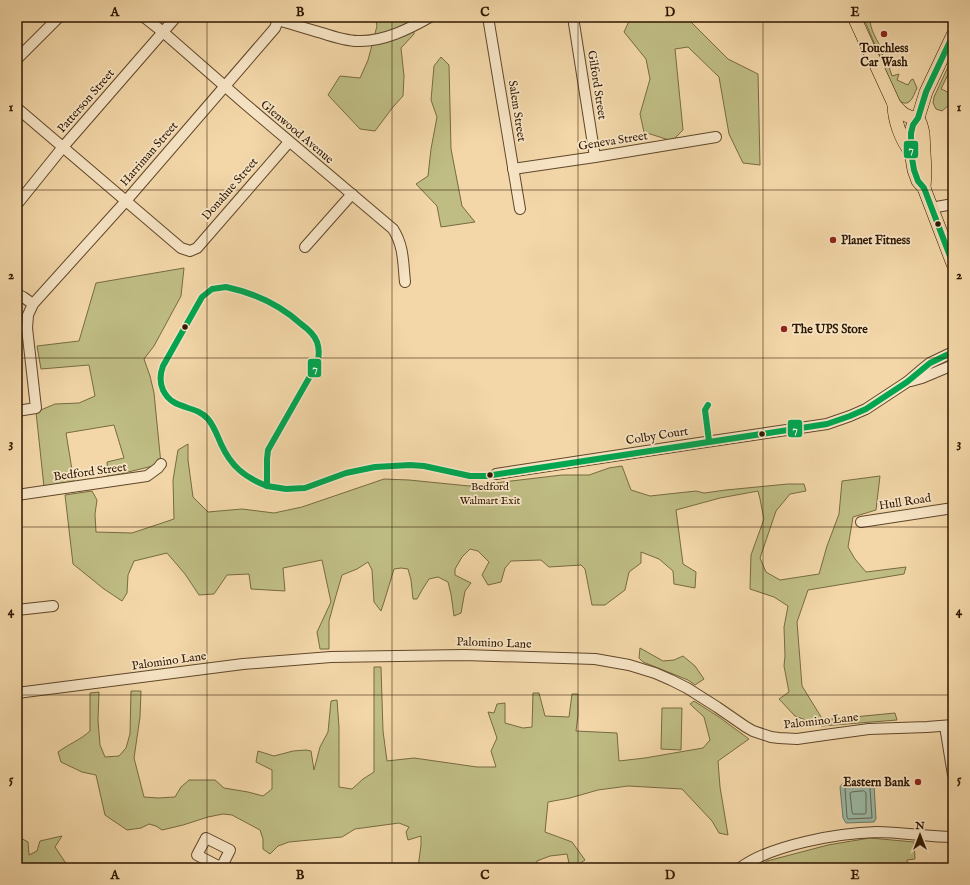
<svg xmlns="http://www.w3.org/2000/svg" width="970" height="885" font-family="'IM FELL English',serif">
  <rect width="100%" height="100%" fill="#f3d7a8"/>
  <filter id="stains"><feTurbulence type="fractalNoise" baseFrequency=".005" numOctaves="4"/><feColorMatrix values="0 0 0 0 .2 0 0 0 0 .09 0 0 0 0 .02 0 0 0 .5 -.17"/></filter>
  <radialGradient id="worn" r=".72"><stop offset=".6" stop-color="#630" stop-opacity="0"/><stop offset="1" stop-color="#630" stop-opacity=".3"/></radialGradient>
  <g fill="#bfbd84" stroke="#776a42">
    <polygon points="375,17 413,17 414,34 401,48 404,76 403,96 393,107 375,131 360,129 328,95 340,76 360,78 368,60 377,26"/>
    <polygon points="631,17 686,17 728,59 758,74 760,165 743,163 729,134 719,77 688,47 675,49 683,130 672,141 644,132 640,114 650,79 646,59 624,32"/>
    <path d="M 863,17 L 870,17 C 869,29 878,41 883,52 L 883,54 L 880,56 Z"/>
    <path d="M 953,56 L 953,66 L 952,66 L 941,89 C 944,90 948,92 950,94 C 956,100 947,107 942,111 L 936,109 L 933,103 L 934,97 Z"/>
    <polygon points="441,57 449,65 451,149 462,206 475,222 441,227 437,206 416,184 428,176 431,149 437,117 431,100 434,66"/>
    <path d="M 891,64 L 893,66 L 889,67 L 892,76 L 899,74 L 897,80 L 908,85 L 911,80 L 913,79 L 917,88 C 915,92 913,99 909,102 C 897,110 886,75 883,68 L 886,65 Z"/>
    <polygon points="184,268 181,296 154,346 144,359 150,376 154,393 161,464 108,477 107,462 124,458 114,425 66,433 74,482 44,487 36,412 55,404 79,403 95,396 89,365 41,369 37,346 79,341 96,283"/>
    <polygon points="188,444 188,460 193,497 208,512 242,509 274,513 302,507 384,479 409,480 469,486 562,475 589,475 609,468 622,466 631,490 650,496 696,491 704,493 726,490 788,484 804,484 806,491 790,494 776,511 760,558 766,572 780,580 819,574 827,546 839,514 842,481 880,476 876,510 853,517 848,547 855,559 866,572 906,567 904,574 808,590 797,622 802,686 823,720 895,713 897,720 822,726 795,716 779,699 789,692 784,666 785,656 784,627 788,606 774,597 750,589 751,555 764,519 760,499 758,491 720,498 676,510 683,564 696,572 695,588 674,584 673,571 659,559 641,552 641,563 629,572 625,590 605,605 592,605 585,569 581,565 549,567 541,560 511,561 505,568 501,582 488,585 482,575 489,562 478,551 470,549 462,557 455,569 455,575 471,583 465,591 461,613 454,616 451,594 448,582 438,577 429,579 422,590 417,599 413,599 411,580 408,569 401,568 394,569 384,602 381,611 374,602 372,570 368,562 357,569 342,575 335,599 329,621 329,649 320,649 317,632 331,602 322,560 283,568 285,591 251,589 249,574 227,575 214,594 199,595 185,574 167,553 134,561 128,575 127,593 122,601 104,589 73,564 65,495 92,491 97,500 95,514 96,532 132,533 174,519 173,480 178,450"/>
    <polygon points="640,648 663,661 674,660 683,656 695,666 704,679 695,685 688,680 643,662 639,658"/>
    <path d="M 374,667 L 381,667 L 383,731 L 387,761 L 414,758 L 477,767 L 496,767 L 491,751 L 497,738 L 488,712 L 494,713 L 497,704 L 505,703 L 505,723 L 523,728 L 532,727 L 533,693 L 539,693 L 545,716 L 569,717 L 572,694 L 578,694 L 578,715 L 576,731 L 617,733 L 619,761 L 645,758 L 703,748 L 710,740 L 704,717 L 690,704 L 694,701 L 719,717 L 749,739 L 718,761 L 720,787 L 728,835 L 719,833 L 712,821 L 682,789 L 628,786 L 598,790 L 570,798 L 548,802 L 545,832 L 572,842 L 585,860 L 573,868 L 570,868 L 567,854 L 550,856 L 537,861 L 536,868 L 418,868 L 421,845 L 421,836 L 408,840 L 406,832 L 409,827 L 399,823 L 355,829 L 342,837 L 289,842 L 278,846 L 270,854 L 263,849 L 263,839 L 260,830 L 232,815 L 223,814 L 208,817 L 183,825 L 162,830 L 156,826 L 149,824 L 141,828 L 127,830 L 105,815 L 96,775 L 82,772 L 61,762 L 58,752 C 69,744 80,740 90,731 L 90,693 L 99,692 L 98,720 L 100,745 L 105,757 L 119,756 L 126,748 L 130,734 L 131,691 L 141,691 L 140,717 L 134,758 L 144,797 L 158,798 L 175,797 L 181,787 L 189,780 L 215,780 L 224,788 L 248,792 L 263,796 L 272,789 L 272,770 L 256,762 L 258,751 L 274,756 L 293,751 L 306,750 L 311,751 L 314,770 L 320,747 L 328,732 L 331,701 L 337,700 L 339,727 L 339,787 L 352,789 L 363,779 L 374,772 Z"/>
    <polygon points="662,708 682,708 681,750 661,749"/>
    <polygon points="17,836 28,842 29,855 37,851 40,841 62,836 55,847 67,865 65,868 17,868"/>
    <polygon points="870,838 914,842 915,859 907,860 908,868 756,868 767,861 828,845"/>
  </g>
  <polygon fill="#9bbaa7" stroke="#707964" points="871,782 874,784 876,819 874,822 846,823 843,818 840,787 842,784"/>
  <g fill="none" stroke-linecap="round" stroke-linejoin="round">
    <g stroke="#656854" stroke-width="1">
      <polygon points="868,786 870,788 872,818 870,818 848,819 847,817 845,789 846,787"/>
      <polygon points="864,791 866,793 866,813 865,814 853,814 852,812 850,793 852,792"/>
    </g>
    <g stroke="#60472a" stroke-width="12">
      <g id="minor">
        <path d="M 144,17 L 163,32 L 244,103 L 393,229 C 404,246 403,263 405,282"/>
        <polyline points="488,17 520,209"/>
        <polyline points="573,17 595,157"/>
        <path d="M 278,20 C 292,24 307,29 322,33 C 334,37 346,41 358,41 C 383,42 409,29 430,17"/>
        <polyline points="17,59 59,17"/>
        <polyline points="17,108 174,242 181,248 190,251 197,248 289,142"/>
        <polyline points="513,169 595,157 716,137"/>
        <polyline points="18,203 63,147 176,17"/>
        <polyline points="931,208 953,204"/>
        <polyline points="305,247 352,194"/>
        <polyline points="17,294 23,297 33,304"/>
        <polyline points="911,381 922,378 953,365"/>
        <polyline points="17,411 36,408 27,328 28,315 33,304 125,202 275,28 279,17"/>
        <polyline points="496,474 699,443 827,424 850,416 866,409 907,382 920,371 930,363 953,352"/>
        <polyline points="17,495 147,476 158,468 161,464"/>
        <polyline points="861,522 953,508"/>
        <polyline points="17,610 53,606"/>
        <polyline points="17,693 243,664 331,657 464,655 595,659 629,665 655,673 671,680 687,688 717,707 746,727 753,731 771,737 779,738 797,739 832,734 869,729 927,727 953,725"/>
        <polyline points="945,726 953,775"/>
        <polyline points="221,868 230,850 206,838 197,855 222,868"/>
        <path d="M 740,868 C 771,845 838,833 877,832 C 902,832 928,837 953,837"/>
      </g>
    </g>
    <g stroke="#2f1700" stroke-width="14">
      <g id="major">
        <path d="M 854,17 L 894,104 C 901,113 907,118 918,118"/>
        <polyline points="953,35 926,92 918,118 913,125 911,133 911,152 914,170 918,181 924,188 953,264"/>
        <path d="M 894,104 C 894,120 901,140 911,152"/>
        <polyline points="918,118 921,125 923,133 925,172 924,188"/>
      </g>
    </g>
    <use href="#minor" stroke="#f7e5c6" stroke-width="10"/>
    <use href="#major" stroke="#f3d7a8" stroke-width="13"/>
    <g stroke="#f7e5c6" stroke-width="9">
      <g id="bus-1">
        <polyline points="953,35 926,92 918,118 913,125 911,133 911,152 914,170 918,181 924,188 953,264"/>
        <path d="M 226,287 C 254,293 279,304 301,324 C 308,329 314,334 317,342 C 320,350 319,357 317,364 L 268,450 L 267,459 L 267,486 C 244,477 231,466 221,444 C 217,435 214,426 208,419 C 195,404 173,411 163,390 C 159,381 160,374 163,366 L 202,297 L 212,289 Z"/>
        <polyline points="708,405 705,410 709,441"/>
        <polyline points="267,486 286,489 305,488 346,473 375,467 410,465 424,466 470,476 486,476 827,424 850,416 866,409 907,382 930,363 953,352"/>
      </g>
    </g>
    <use href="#bus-1" stroke="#00a651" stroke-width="6"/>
  </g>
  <path fill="none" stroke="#2f1700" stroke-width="1" stroke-opacity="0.55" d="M 207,17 L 207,868M 392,17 L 392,868M 578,17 L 578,868M 763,17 L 763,868M 17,190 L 953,190M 17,358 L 953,358M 17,527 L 953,527M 17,695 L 953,695"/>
  <g fill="#8f2418" stroke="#f7e5c6" stroke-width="1.5">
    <circle cx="884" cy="34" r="4"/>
    <circle cx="833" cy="240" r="4"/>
    <circle cx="784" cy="329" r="4"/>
    <circle cx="918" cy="782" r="4"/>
  </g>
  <g fill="#2f1700" stroke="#f7e5c6" stroke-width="1.5">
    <circle cx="938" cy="224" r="3.5"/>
    <circle cx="185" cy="327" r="3.5"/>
    <circle cx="762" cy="434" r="3.5"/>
    <circle cx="490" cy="475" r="3.5"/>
  </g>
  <g text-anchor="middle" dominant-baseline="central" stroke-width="3.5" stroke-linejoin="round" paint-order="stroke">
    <g font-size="11" fill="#2f1700" stroke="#f7e5c6">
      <text x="490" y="487">Bedford<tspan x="490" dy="14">Walmart Exit</tspan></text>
    </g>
    <g font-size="12" font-weight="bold" fill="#2f1700" stroke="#f7e5c6" text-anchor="start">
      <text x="884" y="48" text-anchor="middle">Touchless<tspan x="884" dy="14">Car Wash</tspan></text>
      <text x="841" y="240">Planet Fitness</text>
      <text x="792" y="329">The UPS Store</text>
      <text x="910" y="782" text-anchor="end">Eastern Bank</text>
    </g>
    <g font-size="12" fill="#2f1700" stroke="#f7e5c6">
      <text transform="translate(597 85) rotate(81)">Gilford Street</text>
      <text transform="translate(86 101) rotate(-49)">Patterson Street</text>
      <text transform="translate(517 111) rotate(81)">Salem Street</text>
      <text transform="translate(297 132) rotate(40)">Glenwood Avenue</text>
      <text transform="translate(613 141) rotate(-9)">Geneva Street</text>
      <text transform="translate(149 154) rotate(-49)">Harriman Street</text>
      <text transform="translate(230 189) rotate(-49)">Donahue Street</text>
      <text transform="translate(657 436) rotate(-9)">Colby Court</text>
      <text transform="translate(90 472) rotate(-8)">Bedford Street</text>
      <text transform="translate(905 502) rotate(-9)">Hull Road</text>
      <text transform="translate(494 643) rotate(2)">Palomino Lane</text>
      <text transform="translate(169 661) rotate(-8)">Palomino Lane</text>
      <text transform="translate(821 721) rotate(-6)">Palomino Lane</text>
    </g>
  </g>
  <g stroke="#f7e5c6" stroke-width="1.5">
    <rect x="903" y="140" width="16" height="19" rx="4" fill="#00a651"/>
    <rect x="307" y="358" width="15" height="20" rx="4" fill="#00a651"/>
    <rect x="787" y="419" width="16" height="19" rx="4" fill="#00a651"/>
  </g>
  <g font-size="11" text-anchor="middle" font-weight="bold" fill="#fff">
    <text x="911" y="153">7</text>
    <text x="315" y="372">7</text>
    <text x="795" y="433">7</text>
  </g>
  <rect width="970" height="885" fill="none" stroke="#f3d7a8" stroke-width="44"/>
  <g transform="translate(920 835)" stroke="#f7e5c6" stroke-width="3" paint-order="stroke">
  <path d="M0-3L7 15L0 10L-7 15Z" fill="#2f1700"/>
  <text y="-6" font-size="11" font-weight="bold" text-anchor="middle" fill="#2f1700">N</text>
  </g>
  <rect x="22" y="22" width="926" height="841" fill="none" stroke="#2f1700" stroke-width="1.5"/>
  <g font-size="13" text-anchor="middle" font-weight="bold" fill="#2f1700">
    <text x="115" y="16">A</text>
    <text x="300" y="16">B</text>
    <text x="485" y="16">C</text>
    <text x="670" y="16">D</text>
    <text x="855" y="16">E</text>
    <text x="11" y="111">1</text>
    <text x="959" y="111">1</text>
    <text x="11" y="279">2</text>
    <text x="959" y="279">2</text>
    <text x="11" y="447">3</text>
    <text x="959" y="447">3</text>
    <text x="11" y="615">4</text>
    <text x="959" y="615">4</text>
    <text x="11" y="783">5</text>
    <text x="959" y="783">5</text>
    <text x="115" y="879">A</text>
    <text x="300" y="879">B</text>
    <text x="485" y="879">C</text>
    <text x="670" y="879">D</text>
    <text x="855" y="879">E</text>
  </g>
  <rect width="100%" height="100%" filter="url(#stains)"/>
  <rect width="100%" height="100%" fill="url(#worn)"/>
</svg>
